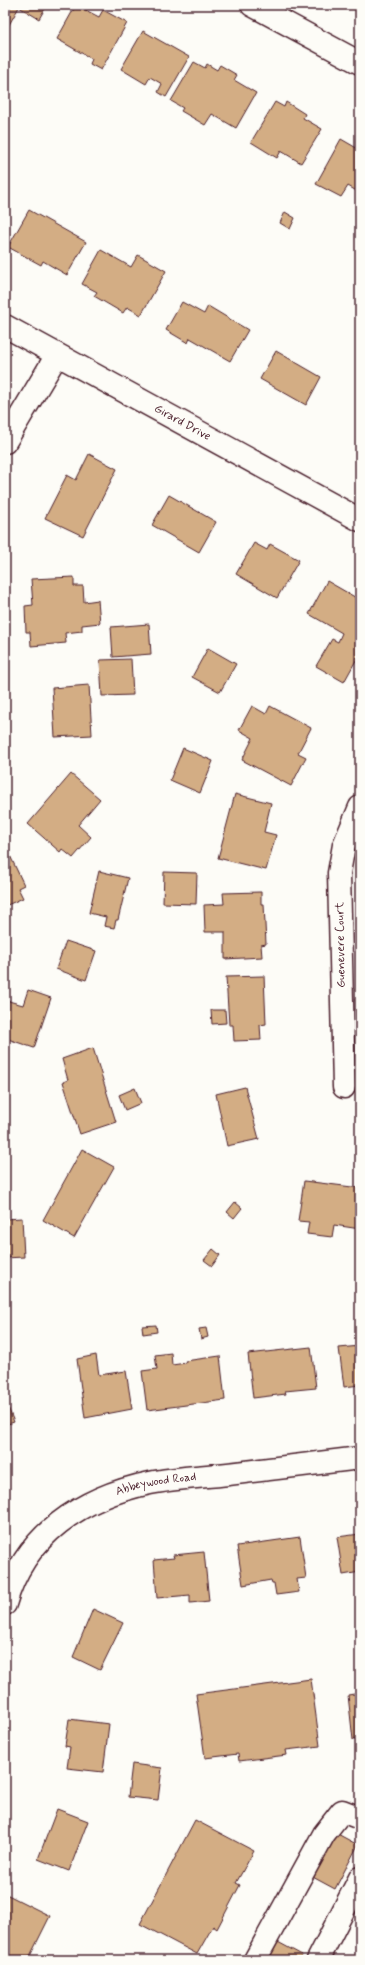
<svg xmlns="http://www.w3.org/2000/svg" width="365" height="1965" font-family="Mynerve,sans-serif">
  <rect width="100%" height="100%" fill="#fdfcf7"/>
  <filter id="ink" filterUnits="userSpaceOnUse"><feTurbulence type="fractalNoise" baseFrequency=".025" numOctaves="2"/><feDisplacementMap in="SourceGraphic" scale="8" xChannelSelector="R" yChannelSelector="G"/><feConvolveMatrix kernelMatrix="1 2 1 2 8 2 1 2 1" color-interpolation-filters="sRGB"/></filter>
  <g filter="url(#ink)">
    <g fill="#d3ad84" stroke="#4a1f2b">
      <polygon points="5,5 47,5 39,19 19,7 5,32"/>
      <polygon points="76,5 99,17 103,10 127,23 101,70 90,64 92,59 57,39"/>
      <polygon points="143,31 189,57 166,97 158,92 162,84 150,77 146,84 121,69"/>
      <polygon points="194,62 205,68 207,64 217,70 220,65 237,75 234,80 256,93 236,128 212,114 205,125 181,111 183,108 171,101"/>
      <polygon points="275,102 284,107 286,102 305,114 303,118 322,129 301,163 281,151 277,158 251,142"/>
      <polygon points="341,139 360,150 360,193 348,186 341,197 316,184"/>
      <polygon points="29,210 86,242 67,275 43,261 41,265 8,247"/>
      <polygon points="285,212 295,218 290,229 280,223"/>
      <polygon points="101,250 131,267 138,255 166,271 141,315 127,307 123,313 94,296 97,292 82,284"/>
      <polygon points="182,302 204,314 208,306 248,330 230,361 190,338 188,343 166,330"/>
      <polygon points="276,351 321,377 306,405 260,379"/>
      <polygon points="89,454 117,469 83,536 45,518 67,475 76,480"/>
      <polygon points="169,495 216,522 199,552 152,525"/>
      <polygon points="254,543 267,550 270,544 299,560 277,598 236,574"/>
      <polygon points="74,577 74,586 83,586 84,602 98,600 100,623 82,625 82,631 65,633 66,643 31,646 30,632 26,632 25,606 33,605 31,579"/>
      <polygon points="327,581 360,600 360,653 344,682 316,666 332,639 338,642 342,633 309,614"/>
      <polygon points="149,624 151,654 113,657 111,627"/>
      <polygon points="208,648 236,664 220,692 192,677"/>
      <polygon points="131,659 133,695 102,696 100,660"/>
      <polygon points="89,685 92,735 55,737 52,688"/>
      <polygon points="252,706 266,714 270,706 311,728 298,753 306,757 291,786 242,760 253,738 239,730"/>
      <polygon points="183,748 213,761 200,793 170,780"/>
      <polygon points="71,774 100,799 78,825 91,837 73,858 62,849 60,852 28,824"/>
      <polygon points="235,794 271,803 264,832 276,835 266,870 218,858"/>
      <polygon points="5,845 24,885 18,888 23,898 5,906"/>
      <polygon points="99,871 128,878 118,920 116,920 114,928 104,926 106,917 89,913"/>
      <polygon points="164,872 197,873 196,904 163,903"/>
      <polygon points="261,892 261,904 264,904 266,944 261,945 262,957 225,959 225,932 205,932 204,905 224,904 223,893"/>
      <polygon points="66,941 96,951 86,980 56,969"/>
      <polygon points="264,976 266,1024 260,1025 261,1040 234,1041 233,1025 229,1025 226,977"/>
      <polygon points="28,990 51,998 34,1048 5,1038 5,1000 23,1005"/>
      <polygon points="211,1010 225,1010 226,1023 212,1024"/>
      <polygon points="93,1048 116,1122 80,1134 63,1082 68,1080 62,1059"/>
      <polygon points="245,1087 259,1139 227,1146 216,1094"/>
      <polygon points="135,1088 141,1103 125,1110 119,1095"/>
      <polygon points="82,1149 114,1167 74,1238 43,1220"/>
      <polygon points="304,1181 360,1188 360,1229 334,1225 332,1237 307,1234 309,1222 298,1221"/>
      <polygon points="235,1202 242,1208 234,1218 227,1212"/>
      <polygon points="22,1218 24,1257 5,1258 5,1219"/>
      <polygon points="213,1249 220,1255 212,1266 204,1260"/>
      <polygon points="156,1325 157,1332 143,1334 142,1326"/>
      <polygon points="206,1328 208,1337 201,1339 199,1329"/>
      <polygon points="360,1346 360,1385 344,1387 339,1348"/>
      <polygon points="311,1347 316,1388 285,1391 286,1394 253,1398 248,1354"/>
      <polygon points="171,1353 172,1365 186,1363 185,1361 220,1356 225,1400 147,1410 142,1371 157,1369 155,1355"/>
      <polygon points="96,1355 99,1375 126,1371 132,1409 85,1418 77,1359"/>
      <polygon points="5,1400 14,1422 5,1425"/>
      <polygon points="360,1534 360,1572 343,1575 337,1537"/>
      <polygon points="300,1537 306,1578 297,1579 299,1592 276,1595 274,1583 272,1583 271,1580 243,1585 237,1546"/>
      <polygon points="204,1552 209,1601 190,1603 190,1595 157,1598 154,1560 174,1558 173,1555"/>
      <polygon points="93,1609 123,1623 100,1670 73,1657"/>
      <polygon points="311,1679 320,1746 286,1750 287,1755 239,1761 238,1754 205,1758 196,1694"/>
      <polygon points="360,1693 360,1739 353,1740 348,1695"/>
      <polygon points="69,1719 109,1724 103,1772 67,1768 70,1747 65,1746"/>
      <polygon points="132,1764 162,1768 158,1800 128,1797"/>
      <polygon points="57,1809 88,1821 69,1871 38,1859"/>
      <polygon points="195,1820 254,1851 236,1883 240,1885 217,1929 213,1926 197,1954 140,1924"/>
      <polygon points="332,1831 358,1845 335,1889 309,1875"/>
      <polygon points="6,1894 50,1916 28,1960 5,1960"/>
      <polygon points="276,1941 302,1955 300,1960 266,1960"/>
    </g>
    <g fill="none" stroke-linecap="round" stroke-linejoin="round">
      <g stroke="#4a1f2b" stroke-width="25">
        <g id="minor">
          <polyline points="252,5 360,63"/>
          <path id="s1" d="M 5,326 L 360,520"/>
          <polyline points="5,442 57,355"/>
          <polyline points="344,1087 339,873 344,845 360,807"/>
          <path id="s2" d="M 5,1604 C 24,1535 82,1497 150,1483 C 175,1478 202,1477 228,1474 C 272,1469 316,1463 360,1458"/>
          <polyline points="255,1960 324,1834 342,1811 360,1818"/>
          <polyline points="318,1960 360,1878"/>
        </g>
      </g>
      <use href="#minor" stroke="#fdfcf7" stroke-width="22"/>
    </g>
  </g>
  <g text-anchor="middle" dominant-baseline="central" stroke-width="3" stroke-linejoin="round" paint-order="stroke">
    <g font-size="12" fill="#4a1f2b" stroke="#fdfcf7">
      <text stroke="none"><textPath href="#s1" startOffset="202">Girard Drive</textPath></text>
      <text transform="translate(341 945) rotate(-91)">Guenevere Court</text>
      <text stroke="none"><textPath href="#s2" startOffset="205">Abbeywood Road</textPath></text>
    </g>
  </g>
  <rect width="365" height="1965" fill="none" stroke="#fdfcf7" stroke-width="20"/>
  <rect x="10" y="10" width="345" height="1945" fill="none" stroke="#4a1f2b" stroke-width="1.5" filter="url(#ink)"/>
</svg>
